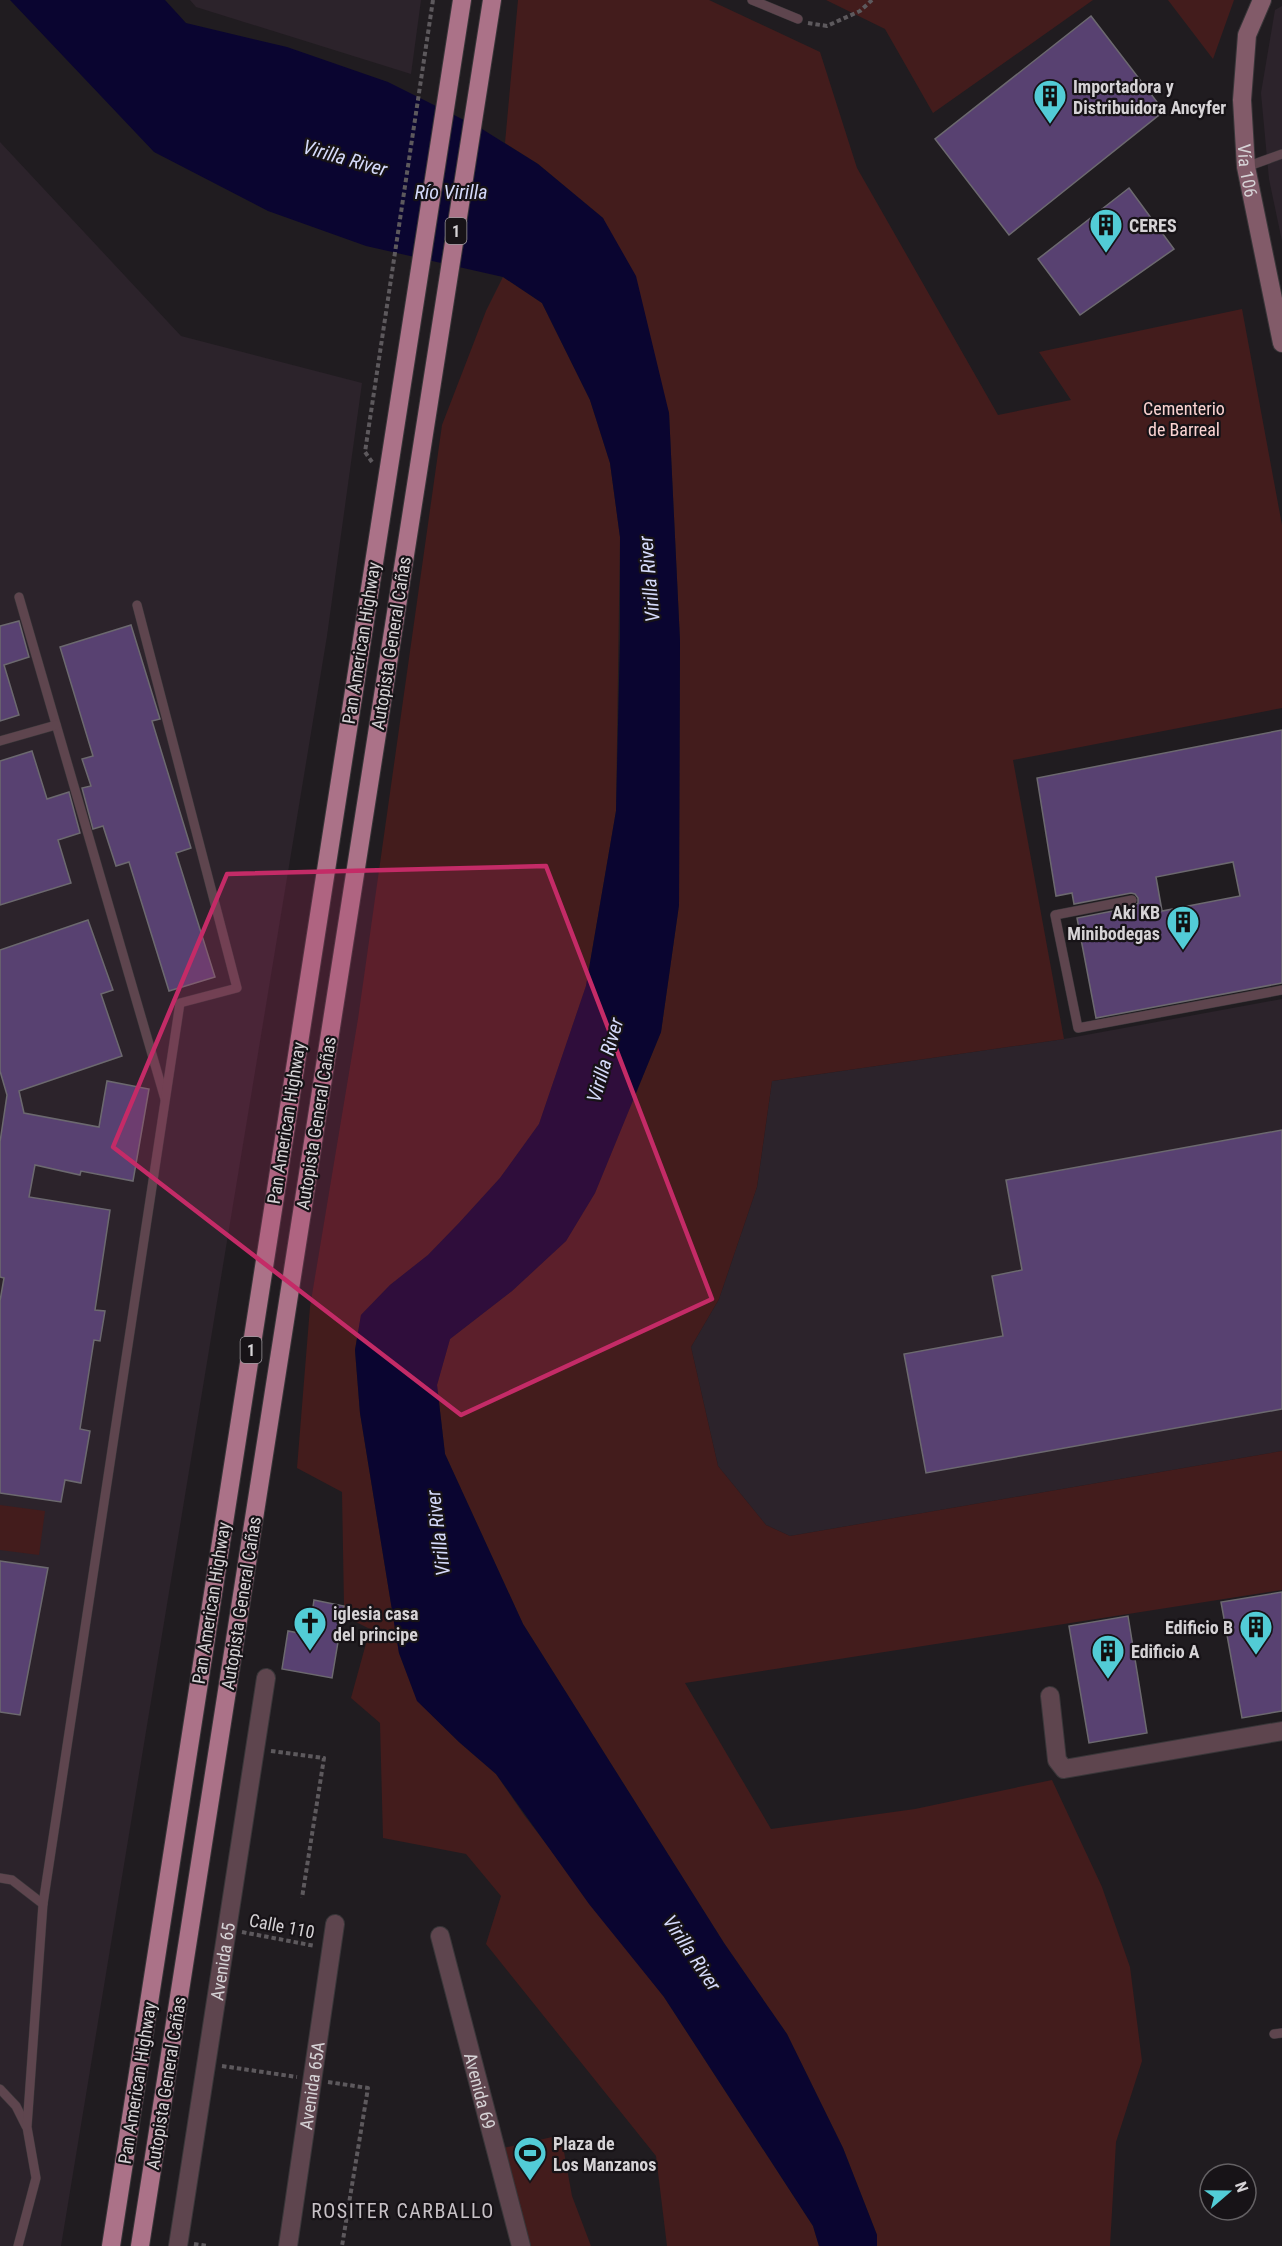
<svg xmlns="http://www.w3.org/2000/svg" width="1282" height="2246" font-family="'Roboto Condensed',sans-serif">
  <rect width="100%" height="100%" fill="#201c20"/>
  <g fill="#2c232b">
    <polygon points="190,0 421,0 411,74 196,7"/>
    <polygon points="1282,6 1282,241 1269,179 1261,93 1275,10"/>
    <polygon points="0,142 181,336 362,383 327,636 61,2246 0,2246"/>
    <polygon points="1282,999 1282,1451 790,1536 766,1525 718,1466 691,1347 719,1299 757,1187 772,1081 1064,1039"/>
  </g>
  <g fill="#431c1c">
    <polygon points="518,0 709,0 820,52 857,168 998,415 1071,400 1039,352 1242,309 1282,525 1282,708 1013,760 1064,1039 772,1081 757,1187 719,1299 691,1347 718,1466 766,1525 790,1536 1282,1451 1282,1590 685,1683 771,1829 915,1809 1052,1780 1102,1887 1130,1967 1142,2061 1116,2142 1110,2246 877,2246 877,2235 843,2148 787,2034 724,1943 523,1624 445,1454 437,1385 450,1339 512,1291 566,1241 595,1193 661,1032 679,905 680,641 669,413 603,218 538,164 505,143"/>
    <polygon points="826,0 1093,0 933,113 885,29"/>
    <polygon points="1168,0 1234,0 1213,59"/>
    <polygon points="503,277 542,303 590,400 610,463 620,537 616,811 586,986 539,1124 500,1178 459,1223 428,1255 390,1285 361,1315 355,1350 360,1413 399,1653 417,1700 459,1742 496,1774 524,1815 664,1997 813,2226 819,2246 667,2246 656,2156 486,1944 501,1896 466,1854 383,1838 380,1723 351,1698 370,1629 342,1615 344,1606 342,1492 297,1468 310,1307 358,1019 442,425 486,311"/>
    <polygon points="0,1505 45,1511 39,1555 0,1550"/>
    <polygon points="561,2135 572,2196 591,2246 527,2246 503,2148"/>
  </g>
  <polygon fill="#0a0530" points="10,0 165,0 186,23 287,47 388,82 482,129 538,164 603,218 636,276 669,413 680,641 679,905 661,1032 595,1193 566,1241 512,1291 450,1339 437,1385 445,1454 523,1624 724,1943 787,2034 843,2148 877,2235 877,2246 819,2246 813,2226 664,1997 589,1904 496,1774 459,1742 417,1701 399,1653 360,1413 355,1350 361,1315 390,1285 428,1255 459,1223 500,1178 539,1124 586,986 616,811 620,639 620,537 610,463 590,400 542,303 503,277 366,246 268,211 154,152"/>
  <g fill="#584171" stroke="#6c696f" stroke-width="1.5" fill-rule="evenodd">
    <polygon points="1091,16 1164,111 1009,235 935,139"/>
    <polygon points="1129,188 1174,249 1080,315 1038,259"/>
    <polygon points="19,621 29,657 4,665 19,715 0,721 0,626"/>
    <polygon points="131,625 160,719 152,721 191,848 176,853 215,977 169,991 129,862 116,866 103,826 93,829 82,788 91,786 82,759 93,756 60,647"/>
    <path d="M 1282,730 L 1282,983 L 1096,1018 L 1077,918 L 1133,907 L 1138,903 L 1138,898 L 1135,894 L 1131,893 L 1074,904 L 1072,893 L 1056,896 L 1037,778 ZM 1233,862 L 1240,896 L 1162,911 L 1156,877 Z"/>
    <polygon points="32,751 47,799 69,792 80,833 58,840 71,883 0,905 0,761"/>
    <polygon points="88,920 113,990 101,994 122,1056 19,1091 24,1113 99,1127 107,1081 149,1089 133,1181 81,1171 80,1175 35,1165 29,1197 110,1210 95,1310 105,1311 100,1341 94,1340 80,1429 90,1431 81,1483 65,1480 61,1502 0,1493 0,1301 4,1278 0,1277 0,1142 7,1095 0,1071 0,950"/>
    <polygon points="1282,1130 1282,1409 926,1473 904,1354 1003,1336 992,1276 1022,1270 1006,1180"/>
    <polygon points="0,1561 48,1568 20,1715 0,1712"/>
    <polygon points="1282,1592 1282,1711 1242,1718 1221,1602"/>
    <polygon points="314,1600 344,1606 332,1678 282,1669 288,1631 309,1635"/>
    <polygon points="1128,1616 1147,1733 1089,1743 1069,1626"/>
  </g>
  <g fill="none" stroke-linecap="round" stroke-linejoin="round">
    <g stroke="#393639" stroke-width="10">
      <g id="service">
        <polyline points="752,0 798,19"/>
        <polyline points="1246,167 1282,154"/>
        <polyline points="19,597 165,1099"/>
        <polyline points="0,741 56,725"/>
        <polyline points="1132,900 1055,915 1078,1028 1282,990"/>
        <polyline points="0,1878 12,1880 43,1904"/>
        <polyline points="1274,2034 1282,2033"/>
        <polyline points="0,2089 16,2106 26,2126"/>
        <polyline points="18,2246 36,2178 27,2127 43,1904 180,1003 237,988 137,605"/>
      </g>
    </g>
    <g stroke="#393639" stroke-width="20">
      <g id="minor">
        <polyline points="1050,1696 1057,1760 1064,1769 1282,1731"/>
        <path id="s1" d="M 440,1936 L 521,2246"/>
        <path id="s2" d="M 178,2246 L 266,1678"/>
        <path id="s3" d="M 288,2246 L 335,1924"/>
      </g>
    </g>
    <g stroke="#393639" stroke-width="20">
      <g id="secondary">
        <path id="s4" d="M 1262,0 L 1247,35 L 1242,100 L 1246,167 L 1282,343"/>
      </g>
    </g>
    <g stroke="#393639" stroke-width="20">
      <g id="trunk">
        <polyline points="111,2246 462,0"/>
        <polyline points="140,2246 492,0"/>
      </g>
    </g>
    <g stroke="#5d595d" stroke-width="4" stroke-dasharray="4.5 3" stroke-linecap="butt">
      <polyline points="808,23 827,26 860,11 872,0"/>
      <polyline points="372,462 365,452 433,0"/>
      <polyline points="271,1751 324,1758 302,1898"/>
      <polyline points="242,1932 315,1946"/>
      <polyline points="222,2066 297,2077"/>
      <polyline points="328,2082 368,2088 342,2246"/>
      <polyline points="194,2244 208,2246"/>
    </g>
    <use href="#service" stroke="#5e454e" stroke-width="9"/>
    <use href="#minor" stroke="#5e454e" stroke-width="18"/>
    <use href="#secondary" stroke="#825b69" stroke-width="18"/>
    <use href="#trunk" stroke="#ab7288" stroke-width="18"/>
  </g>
  <path fill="#c42b67" fill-opacity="0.2" stroke="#c42b67" stroke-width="4.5" stroke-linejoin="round" d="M 546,866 L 712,1299 L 461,1415 L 113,1147 L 227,874 Z"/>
  <defs>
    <g id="building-pin" transform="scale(1.725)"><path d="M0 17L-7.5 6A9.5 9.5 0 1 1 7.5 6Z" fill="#52ccd6" stroke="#171317"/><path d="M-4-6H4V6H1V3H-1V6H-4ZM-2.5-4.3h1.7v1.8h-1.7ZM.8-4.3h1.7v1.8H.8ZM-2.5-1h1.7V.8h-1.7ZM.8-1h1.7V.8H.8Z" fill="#111"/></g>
    <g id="church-pin" transform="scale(1.725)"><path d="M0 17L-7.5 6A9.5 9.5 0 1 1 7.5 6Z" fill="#52ccd6" stroke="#171317"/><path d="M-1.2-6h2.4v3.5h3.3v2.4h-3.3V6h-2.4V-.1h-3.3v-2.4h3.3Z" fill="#111"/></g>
    <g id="stadium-pin" transform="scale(1.725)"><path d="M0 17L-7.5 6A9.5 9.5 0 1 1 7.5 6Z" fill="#52ccd6" stroke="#171317"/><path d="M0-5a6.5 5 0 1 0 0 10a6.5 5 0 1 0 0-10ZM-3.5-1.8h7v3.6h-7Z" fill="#111"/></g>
  </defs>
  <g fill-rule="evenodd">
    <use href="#building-pin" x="1050" y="96"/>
    <use href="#building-pin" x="1106" y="225"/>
    <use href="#building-pin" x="1183" y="922"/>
    <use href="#church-pin" x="310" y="1623"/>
    <use href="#building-pin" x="1256" y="1627"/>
    <use href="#building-pin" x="1108" y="1651"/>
    <use href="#stadium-pin" x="530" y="2153"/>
  </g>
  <g text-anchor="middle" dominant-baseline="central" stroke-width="4.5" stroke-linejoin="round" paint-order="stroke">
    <g fill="#171317" stroke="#9d999d" stroke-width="1.5">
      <rect x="445.5" y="218" width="21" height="26" rx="4.5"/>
      <rect x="240.5" y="1337" width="21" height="26" rx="4.5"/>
    </g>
    <g font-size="16" font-weight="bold" fill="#d6d3d6">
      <text x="456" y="231">1</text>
      <text x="251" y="1350">1</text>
    </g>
    <g font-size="18" font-weight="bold" fill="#d6d3d6" stroke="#171317" text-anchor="start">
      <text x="1073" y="86">Importadora y<tspan x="1073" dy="21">Distribuidora Ancyfer</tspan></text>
      <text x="1129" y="225">CERES</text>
      <text x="1160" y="912" text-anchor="end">Aki KB<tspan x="1160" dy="21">Minibodegas</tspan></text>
      <text x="333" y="1613">iglesia casa<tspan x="333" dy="21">del principe</tspan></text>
      <text x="1233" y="1627" text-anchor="end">Edificio B</text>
      <text x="1131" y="1651">Edificio A</text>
      <text x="553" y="2143">Plaza de<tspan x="553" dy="21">Los Manzanos</tspan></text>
    </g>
    <g font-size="18" fill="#d6d3d6" stroke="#171317">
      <text stroke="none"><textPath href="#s4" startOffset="174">Vía 106</textPath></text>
      <text transform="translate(361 643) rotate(-81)">Pan American Highway</text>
      <text transform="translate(391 643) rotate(-81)">Autopista General Cañas</text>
      <text transform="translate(286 1123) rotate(-81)">Pan American Highway</text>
      <text transform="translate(316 1123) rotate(-81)">Autopista General Cañas</text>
      <text transform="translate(211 1603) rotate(-81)">Pan American Highway</text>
      <text transform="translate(241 1603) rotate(-81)">Autopista General Cañas</text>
      <text transform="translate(282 1926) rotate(11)">Calle 110</text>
      <text stroke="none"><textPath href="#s2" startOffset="288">Avenida 65</textPath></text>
      <text transform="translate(137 2083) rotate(-81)">Pan American Highway</text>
      <text transform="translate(166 2083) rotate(-81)">Autopista General Cañas</text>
      <text stroke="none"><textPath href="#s3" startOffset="162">Avenida 65A</textPath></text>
      <text stroke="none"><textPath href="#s1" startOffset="160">Avenida 69</textPath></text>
    </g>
    <g font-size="18" fill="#fbd3d1" stroke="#171317">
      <text x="1184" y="408">Cementerio<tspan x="1184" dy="21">de Barreal</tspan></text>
    </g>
    <g font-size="20" font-style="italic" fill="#d5dafa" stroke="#171317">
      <text transform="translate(345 158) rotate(16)">Virilla River</text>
      <text x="451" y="192">Río Virilla</text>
      <text transform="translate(649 579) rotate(-95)">Virilla River</text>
      <text transform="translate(605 1060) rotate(-74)">Virilla River</text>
      <text transform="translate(438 1533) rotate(-97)">Virilla River</text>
      <text transform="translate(692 1953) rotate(56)">Virilla River</text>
    </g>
    <g font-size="20" letter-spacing="1.5" fill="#c7c1c6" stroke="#171317">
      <text x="403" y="2211">ROSITER CARBALLO</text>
    </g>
  </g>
  <g transform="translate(1228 2192) rotate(70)"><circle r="28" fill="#171317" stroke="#636063" stroke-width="1.5"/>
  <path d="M0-4.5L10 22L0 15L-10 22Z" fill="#52ccd6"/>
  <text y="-9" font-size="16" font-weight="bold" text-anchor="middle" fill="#d6d3d6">N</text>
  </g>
</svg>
